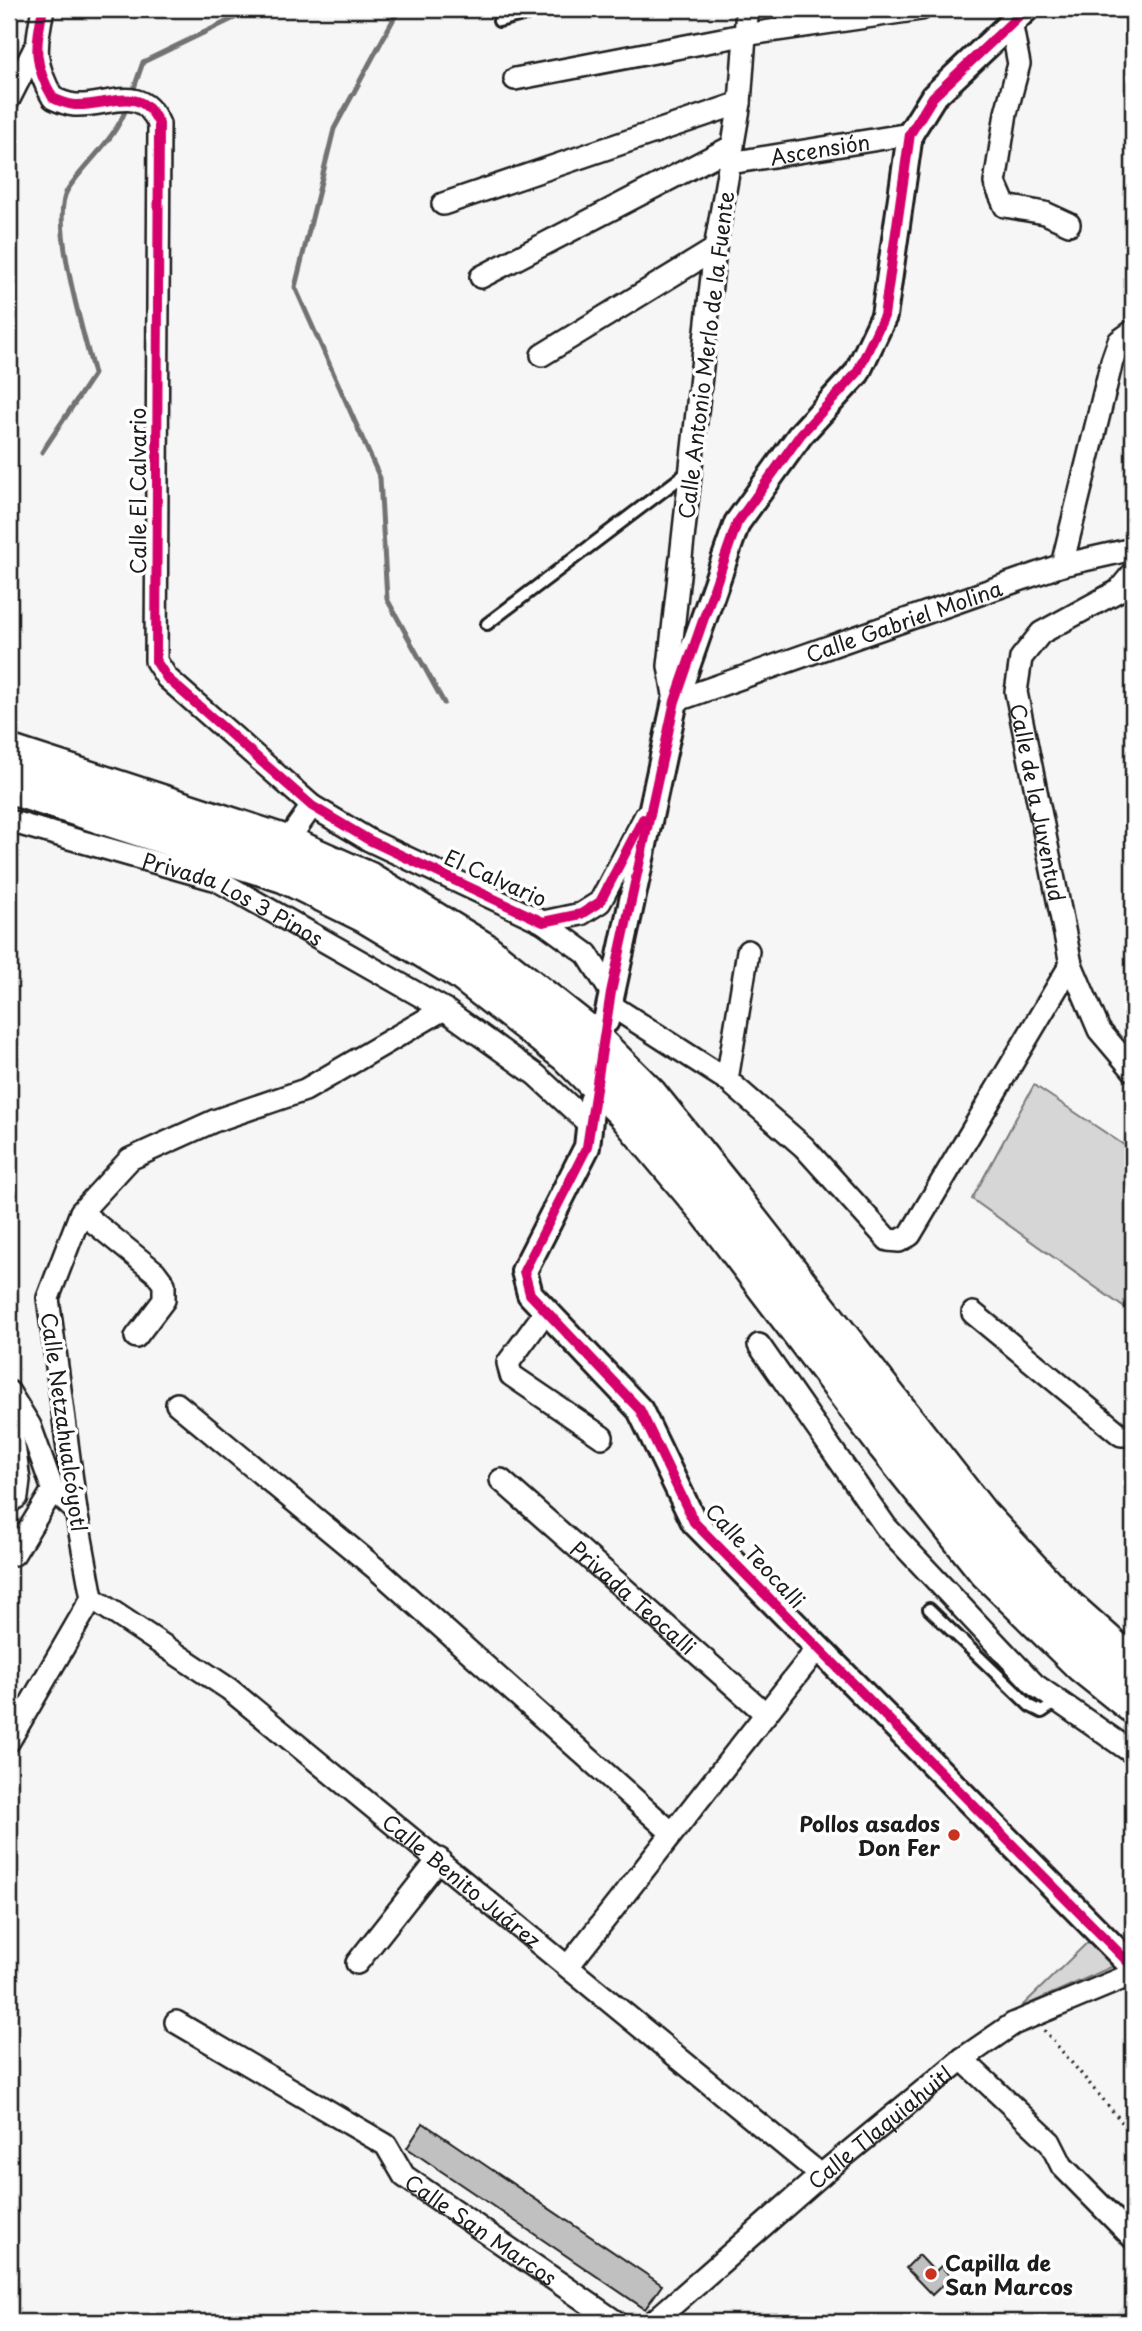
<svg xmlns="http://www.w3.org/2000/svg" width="1142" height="2331" font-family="'Playpen Sans',sans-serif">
  <rect width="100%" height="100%" fill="#f6f6f6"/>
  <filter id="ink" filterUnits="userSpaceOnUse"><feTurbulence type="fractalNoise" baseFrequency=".0143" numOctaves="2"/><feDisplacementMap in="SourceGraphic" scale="14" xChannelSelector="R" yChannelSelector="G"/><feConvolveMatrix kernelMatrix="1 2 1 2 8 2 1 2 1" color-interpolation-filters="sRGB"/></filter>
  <g filter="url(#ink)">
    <polygon fill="#e6e6e6" points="1126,2304 1133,2312 1133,2322 1106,2322"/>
    <g fill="#d6d6d6" stroke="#797979" stroke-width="2">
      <polygon points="1034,1085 1133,1151 1133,1314 972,1199"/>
      <polygon points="1095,1935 1118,1964 1020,2008"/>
    </g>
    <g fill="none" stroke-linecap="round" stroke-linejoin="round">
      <g stroke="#727272" stroke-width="5">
        <polyline points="399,9 334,129 295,287 380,478 387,599 444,703"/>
        <polyline points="132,94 143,62 253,9"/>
        <path d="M 42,452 L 94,374 C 85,338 48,218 68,189 C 87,161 116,139 127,106"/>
      </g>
    </g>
    <g fill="#c0c0c0" stroke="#1c1c1c" stroke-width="2">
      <polygon points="423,2123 662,2285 645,2309 407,2148"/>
      <polygon points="919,2255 935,2272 941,2266 951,2277 932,2295 906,2268"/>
    </g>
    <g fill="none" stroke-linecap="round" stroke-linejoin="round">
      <g stroke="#1c1c1c" stroke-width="16">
        <g id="service">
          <polyline points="499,21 546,9"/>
          <polyline points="487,624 688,472"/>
          <polyline points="929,1609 1030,1706 1042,1712 1058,1701"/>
        </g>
      </g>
      <g stroke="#1c1c1c" stroke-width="26">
        <g id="minor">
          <path d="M 43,9 C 35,46 33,64 53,98 C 59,101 67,104 75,105 C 110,107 140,82 159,124 L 156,661 L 167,678 L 312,806 L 369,840 L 543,922 L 581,914 L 600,902 L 646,815"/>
          <path id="s1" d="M 747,9 L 740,103 L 715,249 L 669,666 L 675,701 L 1062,565 L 1133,549"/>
          <polyline points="1011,22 1019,64 1006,113 995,183 1005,206 1045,213 1069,224"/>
          <polyline points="515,79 743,35 921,9"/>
          <polyline points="9,99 35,48"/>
          <path id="s2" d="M 730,163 L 910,134"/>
          <polyline points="443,204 740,103"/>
          <polyline points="481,277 733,146"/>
          <polyline points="542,355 715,249"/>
          <polyline points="1062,565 1112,361 1119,341 1133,331"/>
          <path id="s3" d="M 1133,573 L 1118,591 L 1041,633 L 1021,658 L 1016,692 L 1071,964 L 1099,1030 L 1133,1070"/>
          <path id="s4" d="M 9,821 L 217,880 L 444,1009 L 536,1075 L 589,1124"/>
          <polyline points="285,844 312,806"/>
          <polyline points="543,922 587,954 611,992"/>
          <polyline points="609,1004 727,1080 748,951"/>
          <polyline points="734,1086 804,1147 888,1240 899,1241 910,1235 1071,964"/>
          <polyline points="81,1212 155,1272 164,1284 164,1300 136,1337"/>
          <polyline points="546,1311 508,1363 511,1375 602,1437"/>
          <polyline points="973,1313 1121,1435 1133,1435"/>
          <polyline points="759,1345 886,1527 1035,1685 1133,1753"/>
          <polyline points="9,1392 30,1426 53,1490 76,1511"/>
          <polyline points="177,1404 380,1572 672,1833"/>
          <polyline points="9,1411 19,1480 17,1497 9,1502"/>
          <path id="s5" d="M 501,1480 L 766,1714"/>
          <polyline points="14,1554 53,1490"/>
          <path id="s6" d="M 92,1598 L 229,1689 L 821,2175"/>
          <polyline points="9,1741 92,1598 76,1511 48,1298 81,1212 130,1159 214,1121 305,1090 444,1009"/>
          <polyline points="357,1963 439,1859"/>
          <polyline points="569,1965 817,1649"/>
          <path id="s7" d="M 176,2022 L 386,2145 L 404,2176 L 616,2322"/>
          <polyline points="962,2059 1050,2142 1062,2166 1133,2238"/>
          <path id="s8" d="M 653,2322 L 821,2175 L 962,2059 L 1013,2024 L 1133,1974"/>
        </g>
      </g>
      <g stroke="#1c1c1c" stroke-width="30">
        <g id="tertiary">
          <polyline points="606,1021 675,701 737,523 801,434 857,373 884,316 910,134 933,97 1026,9"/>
          <polyline points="592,1101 587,1147 524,1271 530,1294 640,1410 694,1522 1133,1967"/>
        </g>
      </g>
      <g stroke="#1c1c1c" stroke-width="42">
        <g id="motorway">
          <polyline points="9,754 285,844 368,881 483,951 585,1032 648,1095 723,1188 979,1515 1060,1602 1133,1667"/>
          <polyline points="9,785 285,874 366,914 461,971 568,1054 626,1112 709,1211 886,1444 987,1570 1083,1664 1133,1704"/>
        </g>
      </g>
      <polyline stroke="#1c1c1c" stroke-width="3.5" stroke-dasharray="2 5" stroke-linecap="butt" points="1044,2030 1133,2135"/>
      <use href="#service" stroke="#fff" stroke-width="10"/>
      <use href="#minor" stroke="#fff" stroke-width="21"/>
      <use href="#tertiary" stroke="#fff" stroke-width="24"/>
      <use href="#motorway" stroke="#fff" stroke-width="37"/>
      <g stroke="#fff" stroke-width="15">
        <g id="cycleway">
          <path d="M 43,9 C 35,46 33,64 53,98 C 59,101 67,104 75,105 C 110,107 140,82 159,124 L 156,661 L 167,678 L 312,806 L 369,840 L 543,922 L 581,914 L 600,902 L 643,819"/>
          <polyline points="1026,9 933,97 910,134 884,316 857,373 801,434 737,523 675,701 611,992 587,1147 524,1271 530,1294 640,1410 694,1522 1133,1967"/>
        </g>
      </g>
      <use href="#cycleway" stroke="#d6006c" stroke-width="10"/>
    </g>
  </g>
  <g fill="#c8321e" stroke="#fff" stroke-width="2.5">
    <circle cx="954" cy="1835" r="7"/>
    <circle cx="931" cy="2274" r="7"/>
  </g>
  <g text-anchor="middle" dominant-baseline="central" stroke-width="7" stroke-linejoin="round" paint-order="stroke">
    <g font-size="21" fill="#1c1c1c" stroke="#fff">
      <text stroke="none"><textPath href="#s2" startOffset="91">Ascensión</textPath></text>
      <text transform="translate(705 355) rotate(-83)">Calle Antonio Merlo de la Fuente</text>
      <text transform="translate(137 491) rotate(-90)">Calle El Calvario</text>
      <text stroke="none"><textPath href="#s1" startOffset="940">Calle Gabriel Molina</textPath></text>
      <text stroke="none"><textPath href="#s3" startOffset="290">Calle de la Juventud</textPath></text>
      <text transform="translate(496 877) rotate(24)">El Calvario</text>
      <text stroke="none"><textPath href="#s4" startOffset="238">Privada Los 3 Pinos</textPath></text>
      <text transform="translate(65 1422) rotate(82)">Calle Netzahualcóyotl</text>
      <text transform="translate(756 1555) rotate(47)">Calle Teocalli</text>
      <text stroke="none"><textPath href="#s5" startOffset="177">Privada Teocalli</textPath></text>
      <text stroke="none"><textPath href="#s6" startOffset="466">Calle Benito Juárez</textPath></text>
      <text stroke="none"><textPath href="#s8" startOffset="299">Calle Tlaquiahuitl</textPath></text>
      <text stroke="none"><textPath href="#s7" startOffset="373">Calle San Marcos</textPath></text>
    </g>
    <g font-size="21" font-weight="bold" fill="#1c1c1c" stroke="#fff" text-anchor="end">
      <text x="940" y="1823">Pollos asados<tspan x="940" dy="24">Don Fer</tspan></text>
      <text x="945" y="2262" text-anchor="start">Capilla de<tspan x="945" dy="24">San Marcos</tspan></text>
    </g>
  </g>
  <rect width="1142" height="2331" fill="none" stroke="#fff" stroke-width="35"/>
  <rect x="18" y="18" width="1107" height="2296" fill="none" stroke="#1c1c1c" stroke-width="2.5" filter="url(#ink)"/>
</svg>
